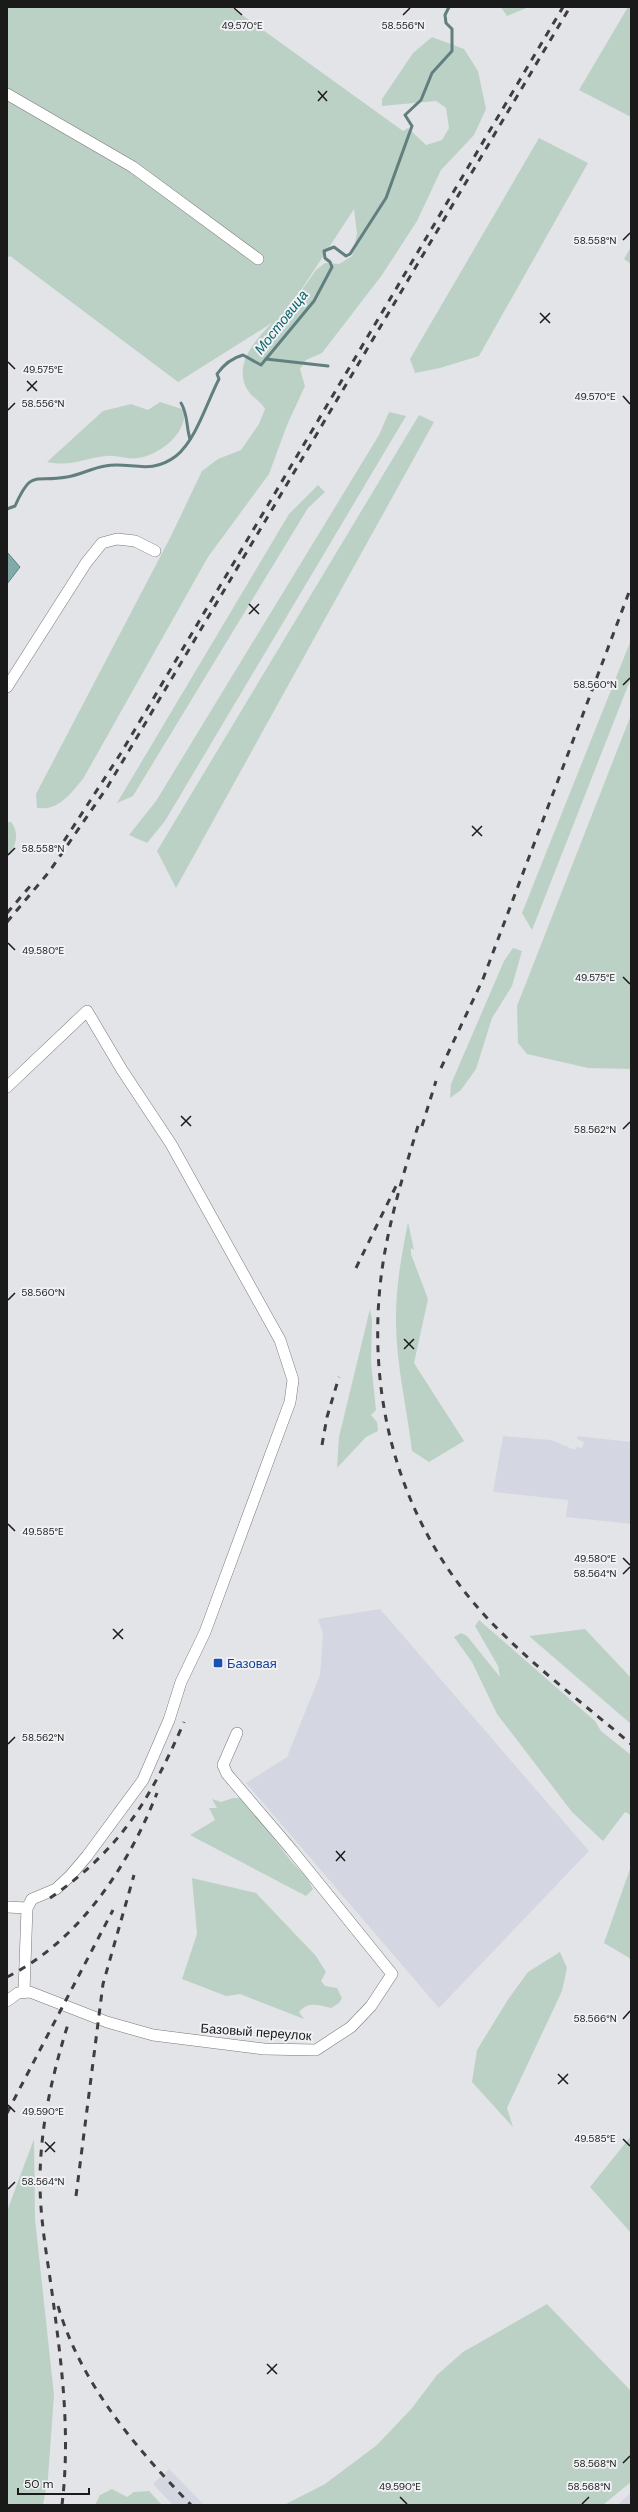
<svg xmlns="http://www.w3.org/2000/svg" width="638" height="2512" font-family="'DM Sans',sans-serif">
  <rect width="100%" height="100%" fill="#e3e4e7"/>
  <g fill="#d4d7e1">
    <polygon points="503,1436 551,1440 575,1450 576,1447 582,1448 584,1442 577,1439 577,1436 631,1442 631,1524 566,1517 568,1500 493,1492"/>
    <polygon points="380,1609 589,1851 439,2008 246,1783 287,1757 320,1675 323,1634 318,1619"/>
    <polygon points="169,2469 204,2505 173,2505 153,2484"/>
    <polygon points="631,2492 631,2505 618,2505"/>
  </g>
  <g fill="#bcd1c5" fill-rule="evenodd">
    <path d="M 7,7 L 231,7 L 403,131 L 408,128 L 426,145 L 442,140 L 449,128 L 446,108 L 436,101 L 382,106 L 382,99 L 413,53 L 432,37 L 464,49 L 478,71 L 486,109 L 474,135 L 441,170 L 417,221 L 382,275 L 322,353 L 306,360 L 300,369 L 305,386 L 287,425 L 269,474 L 208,557 L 83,779 C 70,794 59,811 37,808 L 36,794 L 170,538 L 202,471 L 218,459 L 241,450 L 259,424 L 265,409 C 261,401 251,397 247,389 C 233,364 256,339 272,323 L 178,382 L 10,256 L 7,258 ZM 354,209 L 357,234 L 352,256 L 339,264 L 325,263 L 316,270 L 290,307 Z"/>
    <polygon points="501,7 529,7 507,16"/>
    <polygon points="628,7 631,7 631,117 579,90"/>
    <polygon points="539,138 588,163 479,356 440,368 415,373 410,359"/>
    <polygon points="631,247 631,264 624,259"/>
    <path d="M 160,402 L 185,410 C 186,434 160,455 138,458 C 128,460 117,455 107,456 C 83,458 74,467 47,462 L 103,411 L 131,404 L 148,410 Z"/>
    <polygon points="389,412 406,416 165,821 147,843 129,835 156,801 379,435"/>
    <polygon points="419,415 434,422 176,888 157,851"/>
    <polygon points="318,485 325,492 308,508 133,796 117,803 289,514"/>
    <polygon points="631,640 631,678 532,930 522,913"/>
    <polygon points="631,715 631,1069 588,1068 527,1054 518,1043 517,1006"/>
    <path d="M 7,822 L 11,822 C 20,833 16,847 7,857 Z"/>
    <polygon points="513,948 522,951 512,986 492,1018 476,1069 461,1090 450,1098 451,1084 504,961"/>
    <path d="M 408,1222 L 414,1250 L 411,1248 L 411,1254 L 428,1299 L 414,1363 L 464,1441 L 429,1462 L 412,1451 C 407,1408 395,1359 396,1316 C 396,1284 402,1253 408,1222 Z"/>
    <polygon points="370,1309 372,1320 371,1362 376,1410 371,1415 377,1422 378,1431 366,1437 337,1468 339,1437"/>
    <polygon points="479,1620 595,1721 601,1731 631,1755 631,1815 625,1812 603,1841 572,1812 497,1714 472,1662 454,1637 461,1633 467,1636 500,1677 498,1666 475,1626"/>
    <polygon points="585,1629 631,1678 631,1724 529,1636"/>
    <polygon points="233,1798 242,1798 291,1861 307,1878 313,1889 306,1896 190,1835 215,1820 209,1808 217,1808 212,1799 221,1802"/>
    <polygon points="631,1866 631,1959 604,1943"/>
    <path d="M 192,1878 L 256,1893 L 316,1956 L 326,1972 L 321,1981 L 325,1986 L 337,1988 L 342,1998 L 339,2003 L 331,2008 C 318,2005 309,2001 299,2012 L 304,2019 L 240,1994 L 226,1996 L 182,1979 L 197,1934 Z"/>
    <polygon points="560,1952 567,1968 562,1991 507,2108 513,2127 472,2082 477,2050 507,2001 528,1972"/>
    <polygon points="631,2136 631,2233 590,2187"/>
    <polygon points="34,2139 35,2219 54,2395 48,2478 43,2505 7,2505 7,2211"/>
    <polygon points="547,2304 631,2391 631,2482 603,2505 284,2505 325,2484 377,2445 412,2408 437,2375 463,2352"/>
    <polygon points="112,2489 127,2497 134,2492 149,2491 162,2505 95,2505 100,2495"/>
  </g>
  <polygon fill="#81aaab" stroke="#627f80" points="7,552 20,567 7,584"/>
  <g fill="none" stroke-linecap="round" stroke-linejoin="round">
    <g stroke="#627f80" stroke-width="3">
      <polyline points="266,359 328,366"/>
      <path d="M 181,403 C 188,414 186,426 190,439"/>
      <path d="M 7,509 L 15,506 C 32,468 34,483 67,477 C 80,475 92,468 105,466 C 130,461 150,476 176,456 C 196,440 207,402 219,379 L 217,374 C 224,364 232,358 243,355 L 261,365 L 314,301 L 332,267 L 330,262 L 325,258 L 324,251 L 334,247 L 346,256 L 350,254 L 386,198 L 412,126 L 405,115 L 421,100 L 432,73 L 452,51 L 452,29 L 446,23 L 445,15 L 449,7"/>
    </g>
    <g stroke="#77787a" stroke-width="12">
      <g id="minor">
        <polyline points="7,94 133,167 258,259"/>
        <polyline points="7,687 86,563 102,543 117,539 135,541 155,551"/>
        <polyline points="7,1087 87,1011 122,1070 171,1144 280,1340 293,1380 290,1402 205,1632 181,1682 169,1720 143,1780 87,1856 70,1876 56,1889 32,1899 27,1908 24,1992"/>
        <polyline points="7,1907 27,1908"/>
        <polyline points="7,2001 18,1993 30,1992 107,2022 153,2035 264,2049 316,2050 351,2027 371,2006 392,1974 291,1849 227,1774 223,1765 237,1733"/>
      </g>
    </g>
    <use href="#minor" stroke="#fff" stroke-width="11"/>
    <g stroke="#3e3e3f" stroke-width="3" stroke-dasharray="7 7" stroke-linecap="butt">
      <polyline points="64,841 121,753 563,7"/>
      <polyline points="7,913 32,884"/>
      <polyline points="7,922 49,872 108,786 570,7"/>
      <polyline points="441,1068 483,979 631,587"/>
      <path d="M 418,1126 C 401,1182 383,1240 379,1298 C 370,1417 407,1534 490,1621 C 533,1666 584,1704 631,1744"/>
      <polyline points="422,1126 436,1081"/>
      <polyline points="356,1268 398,1182"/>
      <polyline points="322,1445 327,1417 339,1377"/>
      <path d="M 50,1898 C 121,1849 150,1800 184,1722"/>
      <path d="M 7,1977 C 79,1941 128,1867 157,1793"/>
      <polyline points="7,2113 113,1910"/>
      <polyline points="76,2196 103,1984 134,1875"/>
      <path d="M 58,2306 C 81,2384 135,2447 191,2505"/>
      <path d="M 62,2505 C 71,2430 61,2359 51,2285 C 46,2251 40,2216 40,2182 C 40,2127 52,2076 68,2024"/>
    </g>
  </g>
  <path fill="none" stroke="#1a1a1b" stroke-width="1.5" d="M 234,8 L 242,15M 403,15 L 410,8M 318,91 L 327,101M 318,101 L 327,91M 623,240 L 630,233M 540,313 L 550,323M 540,323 L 550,313M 8,362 L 15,369M 27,381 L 37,391M 27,391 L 37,381M 623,396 L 630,404M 8,410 L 15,403M 249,604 L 259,614M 249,614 L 259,604M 623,685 L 630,678M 472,826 L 482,836M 472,836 L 482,826M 8,855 L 15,848M 8,943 L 15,950M 623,977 L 630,984M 181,1116 L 191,1126M 181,1126 L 191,1116M 623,1129 L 630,1122M 8,1300 L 15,1293M 404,1339 L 414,1349M 404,1349 L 414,1339M 8,1524 L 15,1531M 623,1558 L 630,1565M 623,1574 L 630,1567M 113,1629 L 123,1639M 113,1639 L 123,1629M 8,1744 L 15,1737M 336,1851 L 345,1861M 336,1861 L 345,1851M 623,2019 L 630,2011M 558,2074 L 568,2084M 558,2084 L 568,2074M 8,2105 L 15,2112M 623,2139 L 630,2146M 45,2142 L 55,2152M 45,2152 L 55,2142M 8,2189 L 15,2182M 267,2364 L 277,2374M 267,2374 L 277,2364M 623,2463 L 630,2456M 400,2497 L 407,2504M 582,2504 L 589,2497"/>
  <rect fill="#1a4fb4" stroke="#f0f1f4" stroke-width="1.5" x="213" y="1658" width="10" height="10" rx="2"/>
  <g text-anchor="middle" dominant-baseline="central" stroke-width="4" stroke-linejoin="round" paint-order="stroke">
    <g font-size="13" fill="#164399" stroke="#f0f1f4" text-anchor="start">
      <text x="227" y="1663">Базовая</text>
    </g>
    <g font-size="13" fill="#1a1a1b" stroke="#f0f1f4">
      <text transform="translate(256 2032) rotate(4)">Базовый переулок</text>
    </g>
    <g font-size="14" font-style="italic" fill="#0a6365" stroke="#f0f1f4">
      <text transform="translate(281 322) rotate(-52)">Мостовица</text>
    </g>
  </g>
  <g font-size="10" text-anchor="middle" fill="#1a1a1b" stroke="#f0f1f4" stroke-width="4" stroke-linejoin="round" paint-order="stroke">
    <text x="242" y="29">49.570°E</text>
    <text x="403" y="29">58.556°N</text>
    <text x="595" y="244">58.558°N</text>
    <text x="43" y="373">49.575°E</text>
    <text x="595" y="400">49.570°E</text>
    <text x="43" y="407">58.556°N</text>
    <text x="595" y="688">58.560°N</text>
    <text x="43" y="852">58.558°N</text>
    <text x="43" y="954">49.580°E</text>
    <text x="595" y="981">49.575°E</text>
    <text x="595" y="1133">58.562°N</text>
    <text x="43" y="1296">58.560°N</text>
    <text x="43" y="1535">49.585°E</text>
    <text x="595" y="1562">49.580°E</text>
    <text x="595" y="1577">58.564°N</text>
    <text x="43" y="1741">58.562°N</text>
    <text x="595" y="2022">58.566°N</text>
    <text x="43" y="2115">49.590°E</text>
    <text x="595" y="2142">49.585°E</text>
    <text x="43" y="2185">58.564°N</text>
    <text x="595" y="2467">58.568°N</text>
    <text x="400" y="2490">49.590°E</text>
    <text x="589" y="2490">58.568°N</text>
  </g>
  <rect width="638" height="2512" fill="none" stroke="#1a1a1b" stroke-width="16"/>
  <path d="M18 2488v6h71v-6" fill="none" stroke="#1a1a1b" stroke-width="2"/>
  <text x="24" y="2488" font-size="12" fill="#1a1a1b" stroke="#f0f1f4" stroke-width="3" paint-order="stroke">50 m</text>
</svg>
